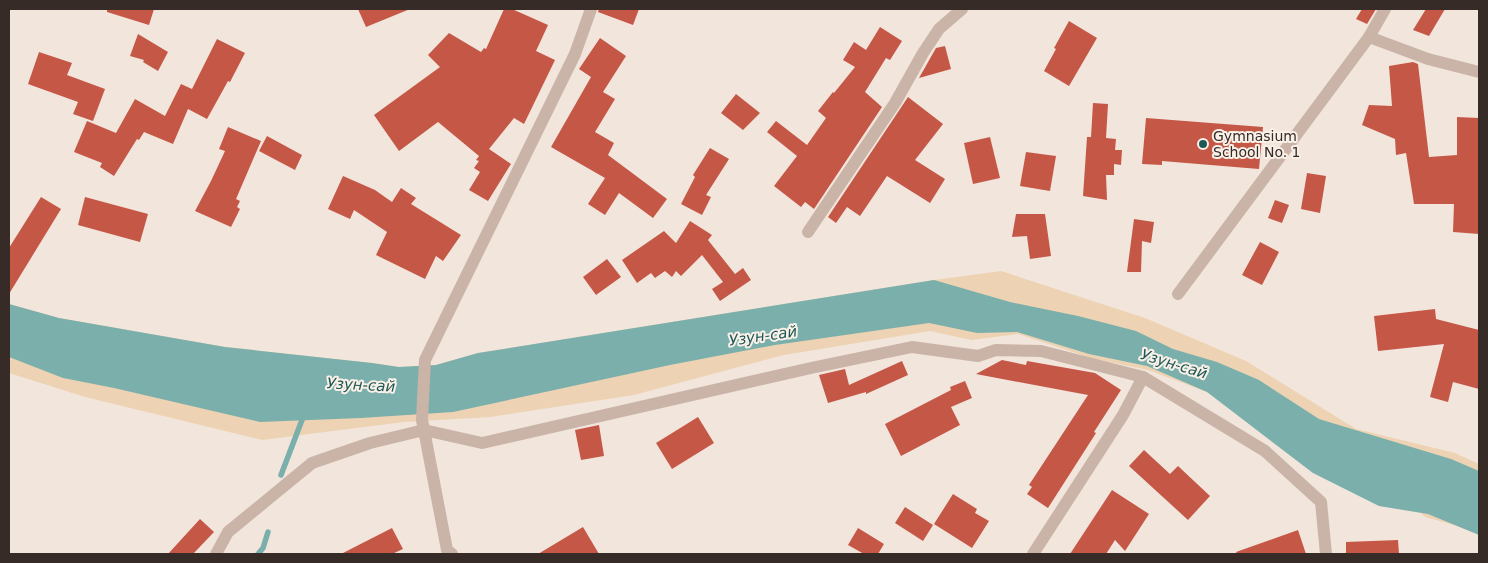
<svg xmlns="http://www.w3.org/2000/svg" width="1488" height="563" font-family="'DejaVu Sans',sans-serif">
  <rect width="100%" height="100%" fill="#f2e5dc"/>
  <polygon fill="#edd3b3" points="1001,271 1145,318 1246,361 1356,429 1455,453 1479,464 1479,532 1425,517 1371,461 1207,392 1148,370 1094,359 1018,334 971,340 930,331 784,355 634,395 490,417 404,422 262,440 85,397 9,373 9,304 59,318 225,347 372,363 399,367 436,365 478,353 934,280"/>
  <polygon fill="#7bafab" points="934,280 1010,302 1078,316 1136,331 1173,349 1217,362 1259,380 1319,419 1451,459 1479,471 1479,535 1428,514 1379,506 1313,473 1207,392 1147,366 1089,354 1017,332 977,333 929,323 775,345 670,365 453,412 361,418 260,422 114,388 63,378 9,357 9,304 59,318 225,347 372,363 399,367 436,365 478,353"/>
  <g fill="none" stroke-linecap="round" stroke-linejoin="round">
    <g stroke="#7bafab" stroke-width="5.5">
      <polyline points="281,475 302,420 303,413"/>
      <polyline points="258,554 263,548 268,532"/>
    </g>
  </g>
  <g fill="#c55747">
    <polygon points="107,9 154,9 149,25 107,12"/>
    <polygon points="358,9 410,9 366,27"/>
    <polygon points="504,9 512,9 548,25 536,51 555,60 524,124 514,118 489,149 511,164 488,201 469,190 480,172 474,168 479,161 476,160 479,156 438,122 399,151 374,115 440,67 428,55 449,33 481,52 484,48 486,49"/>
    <polygon points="599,9 639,9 633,25 598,12"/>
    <polygon points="1362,9 1376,9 1367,24 1356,19"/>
    <polygon points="1426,9 1445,9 1429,36 1413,30"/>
    <polygon points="1069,21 1097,38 1069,86 1044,71 1056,49 1054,48"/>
    <polygon points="880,27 902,41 890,60 886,58 865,92 882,107 814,209 805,202 801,207 774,186 797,156 767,132 776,121 807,145 826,118 818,111 833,92 834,93 855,67 843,60 854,42 866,50"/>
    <polygon points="138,34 168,52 158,71 143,62 144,60 130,56"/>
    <polygon points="600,38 626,56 603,92 615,99 595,132 614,143 608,155 667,199 653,218 619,193 605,215 588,204 605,178 551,147 591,77 579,69"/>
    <polygon points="217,39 245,53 230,82 228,81 207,119 188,109 173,144 144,132 139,140 137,139 114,176 100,167 102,163 74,152 87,121 116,133 135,99 165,116 181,84 192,89"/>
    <polygon points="945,46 951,69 919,78 936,48"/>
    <polygon points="39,52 72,63 67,75 105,89 93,121 73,114 78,102 28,84"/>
    <polygon points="1413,62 1418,64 1429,157 1457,155 1457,117 1479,118 1479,234 1453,232 1454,204 1414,204 1406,153 1396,155 1395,139 1362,125 1369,105 1392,106 1389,66"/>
    <polygon points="736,94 760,113 743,130 721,113"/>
    <polygon points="908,97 943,124 915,160 945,179 930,203 887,176 860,216 847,207 836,223 828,217"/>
    <polygon points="1093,103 1108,104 1106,138 1116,139 1115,150 1122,150 1121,165 1114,164 1114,175 1106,175 1107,200 1083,196 1087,137 1091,137"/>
    <polygon points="1146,118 1263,127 1259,169 1162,161 1162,165 1142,164"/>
    <polygon points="228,127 261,141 236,199 240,201 237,207 240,209 231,227 195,211 211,181 225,151 219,149"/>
    <polygon points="267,136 302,155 295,170 259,151"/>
    <polygon points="990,137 1000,178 973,184 964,143"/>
    <polygon points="710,148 729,159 706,195 711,197 702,215 681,204 695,177 693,175"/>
    <polygon points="1026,152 1056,156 1050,191 1020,186"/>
    <polygon points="1307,173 1326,176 1320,213 1301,209"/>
    <polygon points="343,176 375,190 392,202 401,188 416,198 411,204 461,235 443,261 436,256 425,279 376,255 387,232 354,210 350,219 328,209"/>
    <polygon points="41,197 61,209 9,294 9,248"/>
    <polygon points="85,197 148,214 140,242 78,225"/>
    <polygon points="1275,200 1289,205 1282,223 1268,218"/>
    <polygon points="1016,214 1045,214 1051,256 1030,259 1027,236 1012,237"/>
    <polygon points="1134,219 1154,222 1151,243 1142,241 1141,272 1127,272"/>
    <polygon points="690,221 712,235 708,240 735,274 743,268 751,280 720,301 712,289 723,282 702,255 681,276 676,271 672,277 665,271 655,278 651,273 637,283 622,260 664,231 676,243"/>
    <polygon points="1260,242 1279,252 1262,285 1242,275"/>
    <polygon points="607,259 621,277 596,295 583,277"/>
    <polygon points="1435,309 1436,319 1479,330 1479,389 1453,382 1448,402 1430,397 1444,344 1378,351 1374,316"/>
    <polygon points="1002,360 1026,365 1027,361 1095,373 1121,390 1094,432 1096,433 1048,508 1027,494 1032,487 1029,485 1088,395 976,374"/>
    <polygon points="902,361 908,375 866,394 866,392 828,403 819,375 845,369 849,385"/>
    <polygon points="965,381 972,398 951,407 960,425 901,456 885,424 951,390 950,387"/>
    <polygon points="698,417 714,443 672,469 656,443"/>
    <polygon points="599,425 604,456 581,460 575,430"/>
    <polygon points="1144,450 1170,474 1178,466 1210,496 1188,520 1129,466"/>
    <polygon points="1112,490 1149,514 1125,551 1115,540 1106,554 1070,554"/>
    <polygon points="953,494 977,509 975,513 989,521 972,548 934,524"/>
    <polygon points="905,507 933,525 923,541 895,523"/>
    <polygon points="200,519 214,532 193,554 168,554"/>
    <polygon points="583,527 599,554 538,554"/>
    <polygon points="392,528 403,549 392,554 341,554"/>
    <polygon points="858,528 884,544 878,554 864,554 848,545"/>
    <polygon points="1298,530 1306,554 1237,554 1236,552"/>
    <polygon points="1398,540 1399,554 1346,554 1346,542"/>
  </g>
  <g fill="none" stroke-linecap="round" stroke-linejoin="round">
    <g stroke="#cab4a8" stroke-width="12">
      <polyline points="1369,37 1428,59 1479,72"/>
      <polyline points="808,232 895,103 923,53 939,29 962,9"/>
      <polyline points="1178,294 1369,37 1385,9"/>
      <polyline points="1143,377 1265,451 1321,502 1326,554"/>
      <polyline points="452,554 447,550 424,430 482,443 811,368 912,347 978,356 996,350 1041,351 1143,377 1123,415 1033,554"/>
    </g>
    <polyline stroke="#cab4a8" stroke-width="12" points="216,554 228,532 312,463 370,443 424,430 422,420 425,360 575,54 591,9"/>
  </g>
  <circle fill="#1e5855" stroke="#f9f0e8" stroke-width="2" cx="1203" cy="144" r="5"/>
  <g text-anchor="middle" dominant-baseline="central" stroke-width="4" stroke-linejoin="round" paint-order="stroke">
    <g font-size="14" fill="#372b28" stroke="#f9f0e8" text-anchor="start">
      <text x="1213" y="136">Gymnasium<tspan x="1213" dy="16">School No. 1</tspan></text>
    </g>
    <g font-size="15" font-style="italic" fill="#1e5855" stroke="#f9f0e8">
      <text transform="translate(763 336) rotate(-8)">Узун-сай</text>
      <text transform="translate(1174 364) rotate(17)">Узун-сай</text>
      <text transform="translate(361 385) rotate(3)">Узун-сай</text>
    </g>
  </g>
  <rect width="1488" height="563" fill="none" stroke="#372b28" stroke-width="20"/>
</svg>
